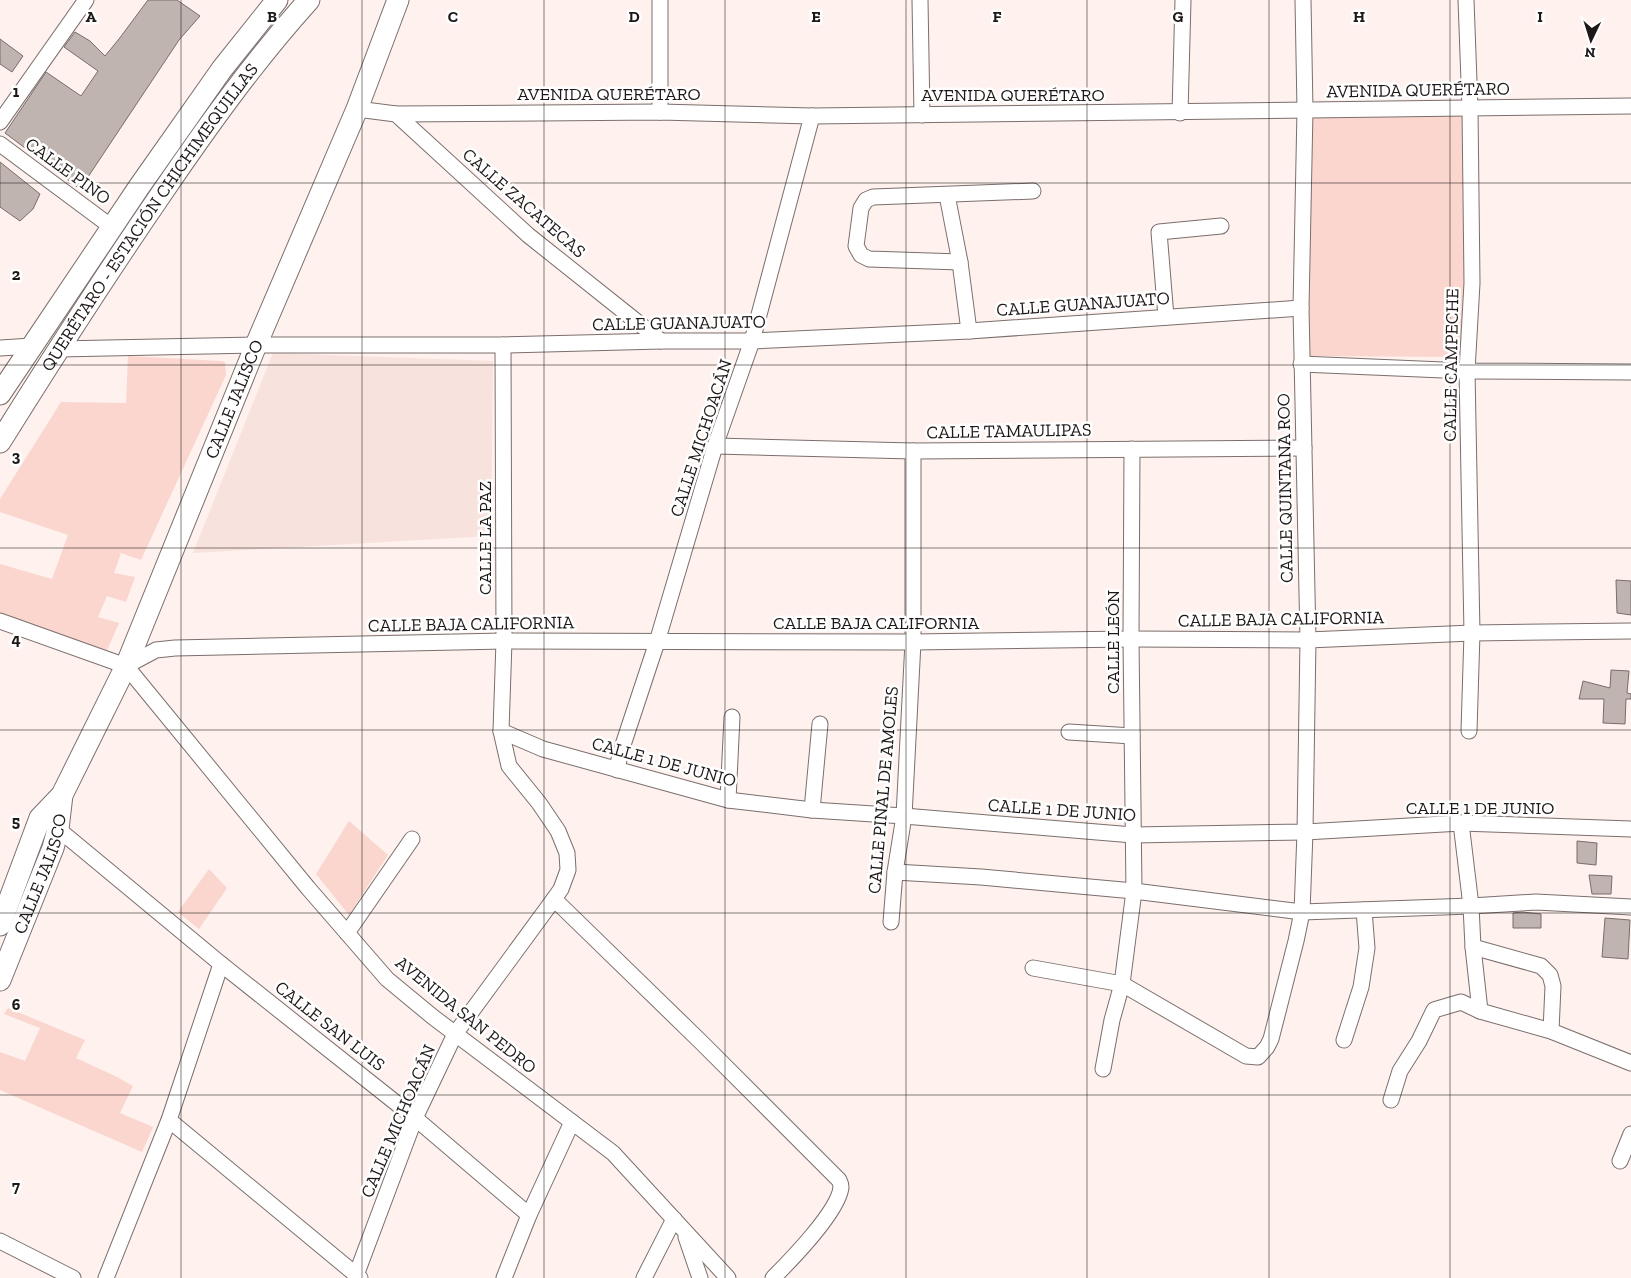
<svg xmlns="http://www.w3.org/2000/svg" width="1631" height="1278" font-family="'Zilla Slab',serif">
  <rect width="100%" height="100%" fill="#fef1ee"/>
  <polygon fill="#f8e2dd" points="273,353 493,361 491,536 193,553"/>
  <g fill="#fad6ce">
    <polygon points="1468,112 1468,357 1305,356 1307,113"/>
    <polygon points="128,356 220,361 225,362 226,375 141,560 121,553 114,573 135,577 126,602 107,596 98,617 119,623 105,655 0,614 0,564 52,579 68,535 0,512 0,499 61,402 126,403"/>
    <polygon points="349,821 388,855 349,915 316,874"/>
    <polygon points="209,869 227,888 199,929 178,912"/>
    <polygon points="8,1008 85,1040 76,1058 117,1077 133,1086 120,1113 153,1127 142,1152 0,1090 0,1052 25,1061 40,1028 4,1014"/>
  </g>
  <g fill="#c0b4b1" stroke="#796d6b">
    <polygon points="148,0 177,0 200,16 179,40 80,189 5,133 46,72 81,96 98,71 64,47 75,32 90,41 105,56 119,39"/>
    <polygon points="0,39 23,56 12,72 0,64"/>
    <polygon points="0,162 40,194 33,209 20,221 0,207"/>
    <polygon points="1616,580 1631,581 1631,615 1617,613"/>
    <polygon points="1611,670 1629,671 1627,693 1631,694 1631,699 1626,699 1625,724 1603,723 1604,699 1579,699 1583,681 1610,688"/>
    <polygon points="1577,841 1597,843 1596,865 1577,863"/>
    <polygon points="1589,875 1612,876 1611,894 1592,894"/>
    <polygon points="1522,912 1541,914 1541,928 1513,928 1513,913"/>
    <polygon points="1605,918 1630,920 1628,959 1602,957"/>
  </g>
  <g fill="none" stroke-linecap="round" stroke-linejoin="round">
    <g stroke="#7a6f6c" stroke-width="17">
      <g id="street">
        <polyline points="660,0 660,112"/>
        <polyline points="920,0 922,115"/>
        <polyline points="1466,0 1470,109 1472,283 1467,371 1472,633 1469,731"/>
        <polyline points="357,109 396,114 528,235 661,341"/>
        <polyline points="1180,113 1183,0"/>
        <polyline points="396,114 660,112 812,116 1631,106"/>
        <polyline points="0,122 86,0"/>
        <polyline points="0,144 113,228"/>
        <polyline points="947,195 960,262 969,331"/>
        <polyline points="960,262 869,259 861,255 856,246 861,208 866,200 873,197 1033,191"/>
        <polyline points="1166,317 1159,232 1221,226"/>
        <polyline points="0,348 32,346"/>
        <polyline points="58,349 256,345 503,345 661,341 752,341 969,331 1301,308"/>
        <polyline points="1301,364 1467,371 1631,372"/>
        <polyline points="715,446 913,451 1304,448"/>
        <polyline points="0,621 126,666"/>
        <polyline points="126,666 156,650 175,648 504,641 913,642 1131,639 1308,640 1472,633 1631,631"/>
        <polyline points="126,666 308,888 387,979 433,1017 613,1153 728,1278"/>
        <polyline points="501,731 543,749 728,800 812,810 904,816 1133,835 1305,832 1461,823 1631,829"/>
        <polyline points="1069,732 1132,736"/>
        <polyline points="617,770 620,754 657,642 715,446 752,341 812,116"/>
        <polyline points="728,800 732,717"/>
        <polyline points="812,810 820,724"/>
        <polyline points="1461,823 1471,906 1473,947 1480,1011"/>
        <polyline points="50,824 58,829 221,964 415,1118 529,1215"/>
        <polyline points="895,872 981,877 1134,891 1302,912 1471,906 1536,902 1631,907"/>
        <path d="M 554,899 L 701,1042 L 839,1180 C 840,1182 841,1185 841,1187 C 839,1211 790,1261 773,1278"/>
        <polyline points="891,922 895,872 904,816 913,642 913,451"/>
        <polyline points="347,933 412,839"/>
        <polyline points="1473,947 1541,966 1550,975 1553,986 1551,1031"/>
        <polyline points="1033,968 1122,984 1246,1056 1258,1057 1267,1047 1271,1039 1296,941 1302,912 1305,832 1308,640 1301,308 1305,110 1303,0"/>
        <polyline points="1344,1040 1361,987 1367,948 1364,910"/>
        <polyline points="1103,1069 1112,1020 1122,984 1134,891 1131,639 1132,449"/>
        <polyline points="1391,1100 1400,1071 1419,1041 1434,1010 1461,1002 1480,1011 1551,1031 1631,1063"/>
        <polyline points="169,1120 360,1278"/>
        <polyline points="1620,1161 1631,1134"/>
        <polyline points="686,1237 700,1278"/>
        <polyline points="0,1241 73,1278"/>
        <polyline points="106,1278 169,1120 221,964"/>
        <polyline points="355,1278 415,1118 455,1034 554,899 561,889 568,870 567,853 558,831 539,803 509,766 501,731 504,641 503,345"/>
        <polyline points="504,1278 529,1215 572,1122"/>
        <polyline points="644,1278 674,1219"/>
      </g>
    </g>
    <g stroke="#7a6f6c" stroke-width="23">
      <g id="secondary">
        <polyline points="0,394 139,187 222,69 277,0"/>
        <path id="s1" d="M 0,442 C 53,357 107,273 164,190 C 209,124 255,60 309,0"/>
        <path id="s2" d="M 0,925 L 40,818 L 62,795 L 126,666 L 256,345 L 357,109 L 398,0"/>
        <path id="s3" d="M 0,980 L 53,848 L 58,829 L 62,795"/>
      </g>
    </g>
    <use href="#street" stroke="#fff" stroke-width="15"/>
    <use href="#secondary" stroke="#fff" stroke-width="21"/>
  </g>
  <path fill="none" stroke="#1e1918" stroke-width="1" stroke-opacity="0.55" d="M 181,0 L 181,1278M 362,0 L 362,1278M 544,0 L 544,1278M 725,0 L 725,1278M 906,0 L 906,1278M 1087,0 L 1087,1278M 1269,0 L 1269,1278M 1450,0 L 1450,1278M 0,183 L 1631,183M 0,365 L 1631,365M 0,548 L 1631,548M 0,730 L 1631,730M 0,913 L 1631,913M 0,1095 L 1631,1095"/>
  <g text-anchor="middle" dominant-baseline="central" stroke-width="5" stroke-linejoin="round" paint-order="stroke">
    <g font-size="18" fill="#1e1918" stroke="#fff">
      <text transform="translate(1418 90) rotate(-1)">AVENIDA QUERÉTARO</text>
      <text x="609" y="94">AVENIDA QUERÉTARO</text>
      <text x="1013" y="95">AVENIDA QUERÉTARO</text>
      <text transform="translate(68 171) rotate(36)">CALLE PINO</text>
      <text transform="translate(524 203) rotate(41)">CALLE ZACATECAS</text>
      <text stroke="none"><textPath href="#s1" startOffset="270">QUERÉTARO - ESTACIÓN CHICHIMEQUILLAS</textPath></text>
      <text transform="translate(1083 304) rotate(-4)">CALLE GUANAJUATO</text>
      <text transform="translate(679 323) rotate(-1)">CALLE GUANAJUATO</text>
      <text transform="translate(1451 365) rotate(-89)">CALLE CAMPECHE</text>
      <text stroke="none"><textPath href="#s2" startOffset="578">CALLE JALISCO</textPath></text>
      <text transform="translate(1009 431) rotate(-1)">CALLE TAMAULIPAS</text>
      <text transform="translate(701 438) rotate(-72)">CALLE MICHOACÁN</text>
      <text transform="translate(1285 488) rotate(-91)">CALLE QUINTANA ROO</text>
      <text transform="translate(485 538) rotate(-90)">CALLE LA PAZ</text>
      <text transform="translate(1281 619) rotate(-1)">CALLE BAJA CALIFORNIA</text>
      <text x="876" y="623">CALLE BAJA CALIFORNIA</text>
      <text transform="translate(471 624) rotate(-1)">CALLE BAJA CALIFORNIA</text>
      <text transform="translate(1113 642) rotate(-90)">CALLE LEÓN</text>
      <text transform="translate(664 762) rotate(15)">CALLE 1 DE JUNIO</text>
      <text transform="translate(883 790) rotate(-85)">CALLE PINAL DE AMOLES</text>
      <text x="1480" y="808">CALLE 1 DE JUNIO</text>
      <text transform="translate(1062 810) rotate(4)">CALLE 1 DE JUNIO</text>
      <text stroke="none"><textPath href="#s3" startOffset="114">CALLE JALISCO</textPath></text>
      <text transform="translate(466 1015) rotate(39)">AVENIDA SAN PEDRO</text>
      <text transform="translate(330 1026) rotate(38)">CALLE SAN LUIS</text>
      <text transform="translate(398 1121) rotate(-67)">CALLE MICHOACÁN</text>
    </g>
  </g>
  <g font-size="16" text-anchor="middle" font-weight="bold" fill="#1e1918" stroke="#fff" stroke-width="5" stroke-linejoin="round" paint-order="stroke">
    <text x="91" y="22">A</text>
    <text x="272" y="22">B</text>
    <text x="453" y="22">C</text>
    <text x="634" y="22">D</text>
    <text x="816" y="22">E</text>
    <text x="997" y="22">F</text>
    <text x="1178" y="22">G</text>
    <text x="1359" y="22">H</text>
    <text x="1540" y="22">I</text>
    <text x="16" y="97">1</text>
    <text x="16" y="280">2</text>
    <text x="16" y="462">3</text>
    <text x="16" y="645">4</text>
    <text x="16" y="827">5</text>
    <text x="16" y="1010">6</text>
    <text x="16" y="1192">7</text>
  </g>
  <g transform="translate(1591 40) rotate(184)" stroke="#ffffff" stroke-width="4" paint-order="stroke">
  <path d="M0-4L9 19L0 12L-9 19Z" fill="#1e1918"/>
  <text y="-8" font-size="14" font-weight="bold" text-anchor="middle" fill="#1e1918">N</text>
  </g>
</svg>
